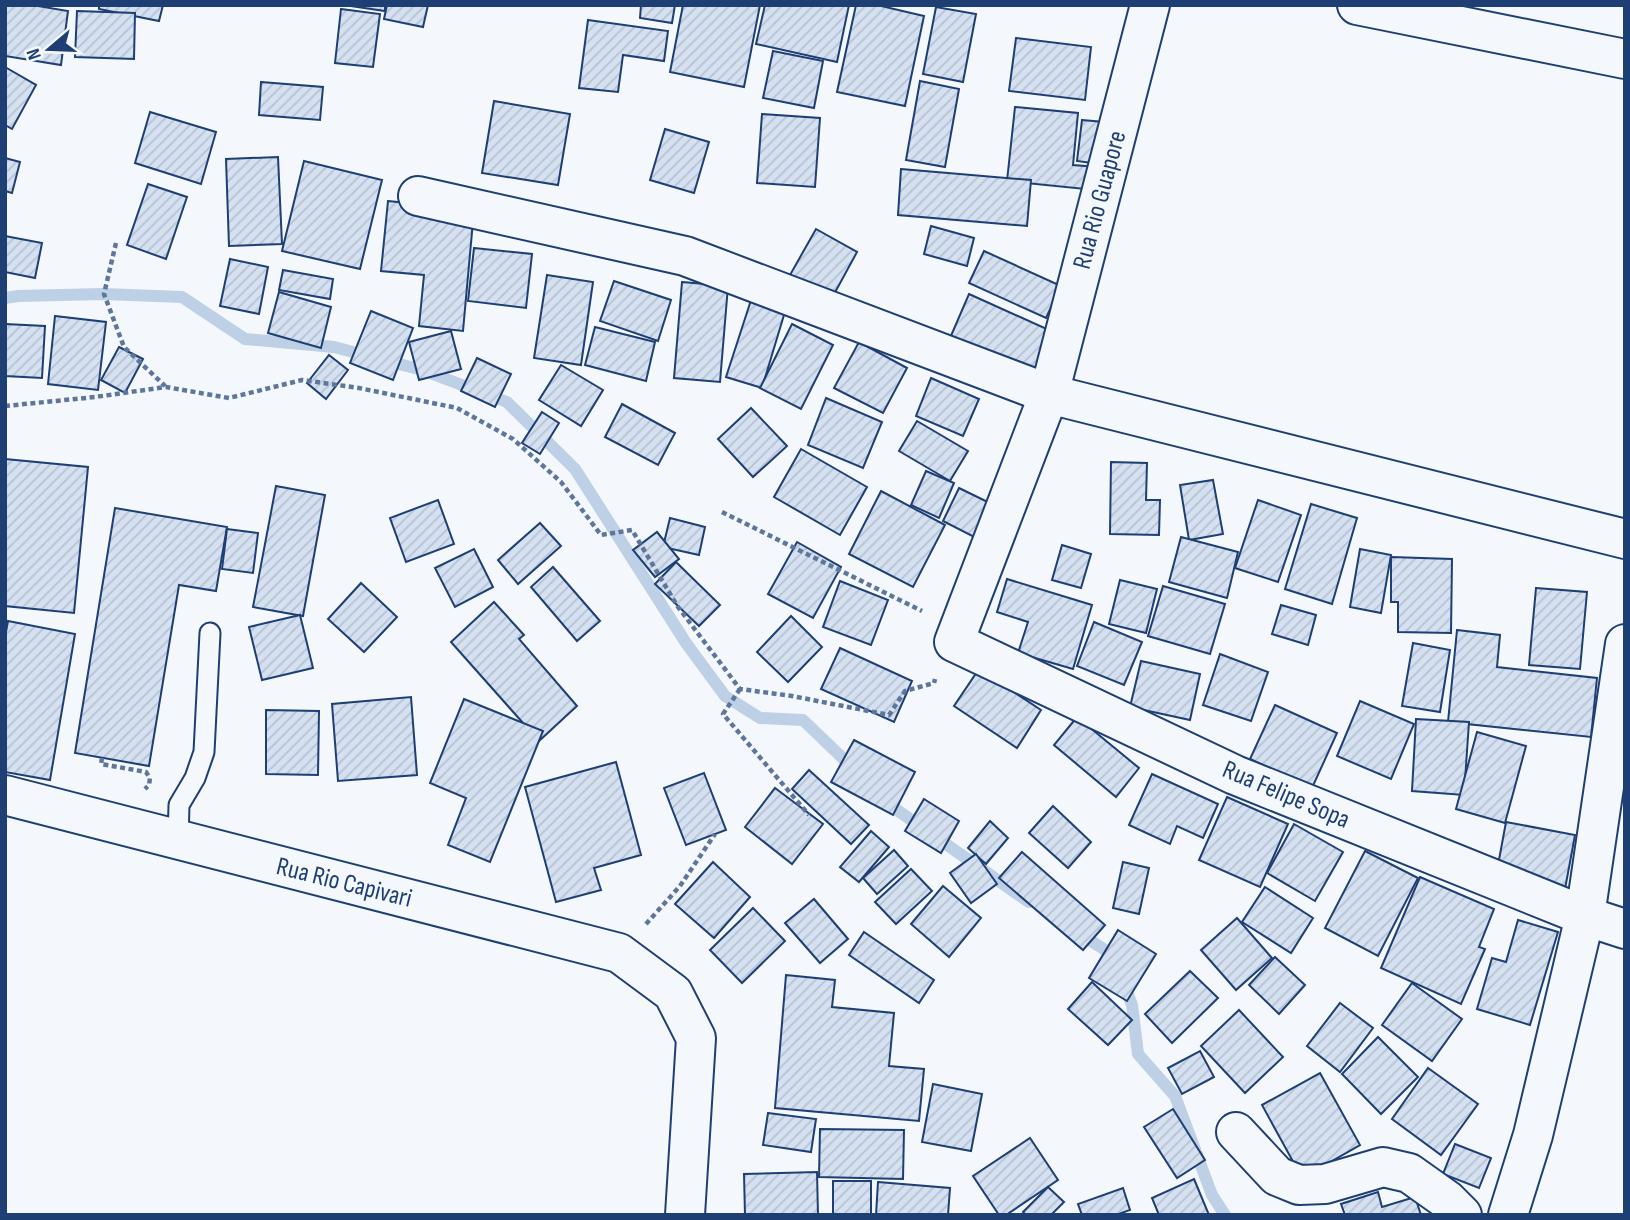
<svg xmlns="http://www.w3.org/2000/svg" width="1630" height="1220" font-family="'Sofia Sans Condensed',sans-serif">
  <defs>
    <pattern id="building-hatch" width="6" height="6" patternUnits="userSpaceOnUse" patternTransform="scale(1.75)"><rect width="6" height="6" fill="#d5e0f0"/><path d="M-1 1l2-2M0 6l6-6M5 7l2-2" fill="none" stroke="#b6c1d1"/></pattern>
  </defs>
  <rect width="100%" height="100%" fill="#f4f7fb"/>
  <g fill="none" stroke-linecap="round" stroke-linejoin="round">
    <g stroke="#bed0e5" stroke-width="12">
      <polyline points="5,298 18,296 104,294 182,297 245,339 334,347 422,370 507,402 575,469 686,643 725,696 760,718 803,720 854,769"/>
      <polyline points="885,799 897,810 1029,902"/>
      <polyline points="1077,932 1113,955 1115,960"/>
      <polyline points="1124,984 1132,1005 1138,1054 1175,1096 1212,1195 1225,1215"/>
    </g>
  </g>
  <g fill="url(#building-hatch)" stroke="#1d3f73" stroke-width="2">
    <polygon points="5,5 32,5 68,11 61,65 5,56"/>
    <polygon points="99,5 163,5 159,21 99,9"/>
    <polygon points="344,5 385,5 385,11"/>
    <polygon points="387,5 428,5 423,27 384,19"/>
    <polygon points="641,5 675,5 672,23 640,18"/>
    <polygon points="683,5 760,5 744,87 670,72"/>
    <polygon points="765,5 849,5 837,62 756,44"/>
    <polygon points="856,5 877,5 924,16 905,106 837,92"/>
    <polygon points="936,7 976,14 963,82 923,74"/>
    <polygon points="341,9 380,14 373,67 335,63"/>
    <polygon points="77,11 135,13 134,59 75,57"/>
    <polygon points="588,20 668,31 664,61 623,55 618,92 579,88"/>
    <polygon points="1016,38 1091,47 1085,100 1009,91"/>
    <polygon points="773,51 823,61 814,108 763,98"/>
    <polygon points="5,67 36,85 12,129 5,125"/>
    <polygon points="920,81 959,89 945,167 906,160"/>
    <polygon points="261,82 323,87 320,120 259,115"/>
    <polygon points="494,101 570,114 558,185 482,173"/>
    <polygon points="1015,107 1078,113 1073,165 1098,167 1095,190 1007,181"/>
    <polygon points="150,112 216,132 201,184 135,163"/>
    <polygon points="762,114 820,118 815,187 757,183"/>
    <polygon points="1082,120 1104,122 1099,164 1077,161"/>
    <polygon points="665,129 709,142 694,193 650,180"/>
    <polygon points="278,157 282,244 229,246 226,159"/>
    <polygon points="5,158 20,162 12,193 5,191"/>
    <polygon points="304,161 382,180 360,269 282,251"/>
    <polygon points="901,169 1031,180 1027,226 898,215"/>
    <polygon points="148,184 187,197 166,259 127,245"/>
    <polygon points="388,201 474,210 463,331 419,326 424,275 381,271"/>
    <polygon points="931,226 974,238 967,266 924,254"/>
    <polygon points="816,229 857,252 832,298 790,275"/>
    <polygon points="5,236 42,243 35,278 5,272"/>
    <polygon points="474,248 532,254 526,308 468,301"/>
    <polygon points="984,251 1061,286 1046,318 969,283"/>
    <polygon points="230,259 268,267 259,314 220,306"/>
    <polygon points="283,270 333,279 330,299 279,290"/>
    <polygon points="547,275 593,282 581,365 534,358"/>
    <polygon points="614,281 671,300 658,341 600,321"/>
    <polygon points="682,282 728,286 720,382 674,378"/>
    <polygon points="279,292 331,307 321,348 268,333"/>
    <polygon points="753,294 787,305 762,388 726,377"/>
    <polygon points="969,294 1060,335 1038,385 947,345"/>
    <polygon points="371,311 413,328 393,380 350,363"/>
    <polygon points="55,316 106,322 98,390 48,384"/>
    <polygon points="5,324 45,326 42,378 5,376"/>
    <polygon points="792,324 833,345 801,409 760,388"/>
    <polygon points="595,327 655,342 646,381 585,365"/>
    <polygon points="451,331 461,369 419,380 409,342"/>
    <polygon points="859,342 907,368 883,413 834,388"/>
    <polygon points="119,347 143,359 125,393 101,380"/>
    <polygon points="329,355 348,370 326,399 307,383"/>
    <polygon points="477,358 511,374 495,407 461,391"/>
    <polygon points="561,365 603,390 581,426 539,400"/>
    <polygon points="931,378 979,399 963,436 916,416"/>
    <polygon points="826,398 882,422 863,468 808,445"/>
    <polygon points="622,404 675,433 658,465 605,437"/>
    <polygon points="751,408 787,446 753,477 718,439"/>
    <polygon points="542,412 559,423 540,454 522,443"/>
    <polygon points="917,421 968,451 950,481 899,451"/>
    <polygon points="801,449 867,487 840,535 774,497"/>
    <polygon points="5,459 88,467 74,613 5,606"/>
    <polygon points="1111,462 1147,463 1146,500 1160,500 1159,535 1110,534"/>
    <polygon points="926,471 954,483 939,518 911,505"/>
    <polygon points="1213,480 1223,534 1189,540 1180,485"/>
    <polygon points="276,486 325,495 303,616 253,607"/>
    <polygon points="959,488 1000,508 982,541 943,521"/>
    <polygon points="881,491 945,525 913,587 849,554"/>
    <polygon points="438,500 454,544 406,562 390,518"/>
    <polygon points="1258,500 1301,515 1278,582 1235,568"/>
    <polygon points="1311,504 1357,518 1332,604 1285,589"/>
    <polygon points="115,508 227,527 216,591 179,585 149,766 75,753"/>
    <polygon points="670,518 705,527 699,555 663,547"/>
    <polygon points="540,523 561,546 518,584 498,560"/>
    <polygon points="227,529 258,533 253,573 222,569"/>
    <polygon points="657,532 679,559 655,577 633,550"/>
    <polygon points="1181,537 1238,552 1227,598 1169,582"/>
    <polygon points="797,542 841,567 813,618 768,594"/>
    <polygon points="1062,545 1091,554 1081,588 1052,580"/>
    <polygon points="474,549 493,587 455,607 435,568"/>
    <polygon points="1360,549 1391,555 1381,613 1350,607"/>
    <polygon points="1391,557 1452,559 1451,633 1398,632 1398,602 1391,602"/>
    <polygon points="676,562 720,605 699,626 655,584"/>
    <polygon points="553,567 600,621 577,641 531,587"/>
    <polygon points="1007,579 1092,605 1073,669 1018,653 1028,622 997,612"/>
    <polygon points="1120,580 1157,589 1146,633 1109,624"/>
    <polygon points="840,581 888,600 871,645 823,627"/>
    <polygon points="361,583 397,617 364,652 328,619"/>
    <polygon points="1163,586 1225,604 1210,654 1148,636"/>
    <polygon points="1536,588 1587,592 1580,669 1529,665"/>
    <polygon points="494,602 524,635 519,639 577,706 539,741 451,642"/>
    <polygon points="1281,605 1316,615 1308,645 1272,634"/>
    <polygon points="300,615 313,668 262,680 249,627"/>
    <polygon points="791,616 822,647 788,682 757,652"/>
    <polygon points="8,621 75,634 50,780 5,772 5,637"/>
    <polygon points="1094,622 1142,642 1124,685 1077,666"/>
    <polygon points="1457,630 1500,635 1497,667 1597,678 1591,737 1448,722"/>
    <polygon points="1413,643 1450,650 1440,712 1402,706"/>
    <polygon points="840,648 912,681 894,722 821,689"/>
    <polygon points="1220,654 1268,672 1251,721 1203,705"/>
    <polygon points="1141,661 1200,674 1190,720 1130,707"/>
    <polygon points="979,669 1041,710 1017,748 954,706"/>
    <polygon points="411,697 417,775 338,781 332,704"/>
    <polygon points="464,699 543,731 490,862 448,845 466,798 430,783"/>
    <polygon points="1360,701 1414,724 1391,779 1337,756"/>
    <polygon points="1275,705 1337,733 1312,788 1250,759"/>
    <polygon points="266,710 319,711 318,775 266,774"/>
    <polygon points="1077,717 1139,768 1116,797 1054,745"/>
    <polygon points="1416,719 1469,722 1464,795 1412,791"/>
    <polygon points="1477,732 1526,746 1505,823 1456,809"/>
    <polygon points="854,740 915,772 893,815 831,782"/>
    <polygon points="616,762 641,855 594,868 601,890 556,902 525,787"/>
    <polygon points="809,770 869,825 851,844 792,789"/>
    <polygon points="704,773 726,830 686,845 664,788"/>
    <polygon points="1152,774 1218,804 1203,838 1177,826 1170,844 1129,825"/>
    <polygon points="775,788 823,824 792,864 745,827"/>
    <polygon points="1227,797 1288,824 1260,887 1199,860"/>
    <polygon points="924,799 959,821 941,853 905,831"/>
    <polygon points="1053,806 1091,842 1068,868 1029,833"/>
    <polygon points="990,821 1008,838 986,864 968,848"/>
    <polygon points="1506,822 1575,835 1565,889 1496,876"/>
    <polygon points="1294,824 1343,852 1315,901 1267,873"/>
    <polygon points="871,831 889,847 859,882 840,867"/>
    <polygon points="894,850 908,866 877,894 863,878"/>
    <polygon points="1365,851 1418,878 1378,956 1325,928"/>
    <polygon points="1022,852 1105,925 1083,950 999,878"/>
    <polygon points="976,854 997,884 971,903 950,873"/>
    <polygon points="713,862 750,897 714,938 675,904"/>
    <polygon points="1123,862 1149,868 1139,914 1113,908"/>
    <polygon points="911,869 932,891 896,924 875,902"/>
    <polygon points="1420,877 1494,909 1479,947 1485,949 1461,1004 1381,968"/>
    <polygon points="943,886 981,918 949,957 911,924"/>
    <polygon points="1265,887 1313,918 1291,953 1242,922"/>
    <polygon points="814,899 848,939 820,963 785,923"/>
    <polygon points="753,908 785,941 742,983 710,950"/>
    <polygon points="1237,918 1272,958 1236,990 1201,950"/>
    <polygon points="1518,920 1558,932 1530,1025 1477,1009 1492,958 1506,962"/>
    <polygon points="1118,930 1156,954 1127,1001 1089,978"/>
    <polygon points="864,932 934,980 919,1003 849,955"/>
    <polygon points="1275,957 1305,985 1279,1014 1249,985"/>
    <polygon points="1190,971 1218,998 1172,1043 1145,1014"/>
    <polygon points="786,975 835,980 832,1007 894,1013 889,1066 924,1069 919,1121 775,1108"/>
    <polygon points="1092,982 1132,1020 1108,1045 1068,1009"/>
    <polygon points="1412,983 1462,1019 1432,1061 1382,1025"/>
    <polygon points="1340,1003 1373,1028 1340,1072 1307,1046"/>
    <polygon points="1239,1010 1283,1057 1245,1093 1201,1046"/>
    <polygon points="1378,1037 1418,1077 1381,1114 1342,1074"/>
    <polygon points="1200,1051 1214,1077 1182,1094 1168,1068"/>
    <polygon points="1428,1068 1478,1104 1441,1155 1392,1119"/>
    <polygon points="1320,1073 1360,1145 1302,1178 1262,1105"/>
    <polygon points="933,1084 982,1094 971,1151 922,1142"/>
    <polygon points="1173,1109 1205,1160 1177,1178 1144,1127"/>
    <polygon points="768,1113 816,1119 811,1152 763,1145"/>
    <polygon points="820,1129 904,1130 903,1179 819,1177"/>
    <polygon points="1030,1138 1058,1180 1006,1215 999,1215 973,1176"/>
    <polygon points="1455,1144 1491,1158 1479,1188 1443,1174"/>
    <polygon points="817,1172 818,1215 745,1215 744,1174"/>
    <polygon points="1194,1179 1209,1215 1159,1215 1152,1198"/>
    <rect x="833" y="1181" width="38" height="34"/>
    <polygon points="878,1182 950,1188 948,1215 876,1215"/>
    <polygon points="1048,1187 1064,1202 1051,1215 1026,1215 1023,1212"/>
    <polygon points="1123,1188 1130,1210 1116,1215 1082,1215 1078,1204"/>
    <polygon points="1378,1192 1382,1207 1415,1197 1421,1215 1345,1215 1341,1204"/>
  </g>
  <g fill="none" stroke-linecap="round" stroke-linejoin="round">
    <g stroke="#1d3f73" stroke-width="23">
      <polyline id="lane" points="178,840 179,805 195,778 204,752 210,633"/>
    </g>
    <g stroke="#1d3f73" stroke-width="42">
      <g id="street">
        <polyline points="1150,5 1049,394 954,642 1235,775 1585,916 1625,929"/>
        <polyline points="1357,5 1625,59"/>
        <polyline points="418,196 685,256 1049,394 1625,539"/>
        <polyline points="5,795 619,953 673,993 696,1038 685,1215"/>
        <polyline points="1236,1132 1277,1176 1299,1185 1325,1184 1383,1167 1409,1173 1447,1200 1462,1215"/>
        <polyline points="1508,1215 1533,1135 1585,916 1625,644"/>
      </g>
    </g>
    <g stroke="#5e769c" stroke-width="4.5" stroke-dasharray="5 3.5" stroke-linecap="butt">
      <polyline points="116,243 104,294 124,347 165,386"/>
      <polyline points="5,406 95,397 166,387 229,398 302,380 359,388 457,408 513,439 561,482 601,535 632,530 678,607 740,689 792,696 889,715 905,691 934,683 935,679"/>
      <polyline points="722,512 922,611"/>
      <polyline points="740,689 723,714 809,815"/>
      <polyline points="102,758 101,764 146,772 150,778 149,785 145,789"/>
      <polyline points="646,924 680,886 715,834"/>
    </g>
    <use href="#lane" stroke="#f4f7fb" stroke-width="19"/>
    <use href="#street" stroke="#f4f7fb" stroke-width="38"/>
  </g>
  <g text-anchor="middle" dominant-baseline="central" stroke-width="5" stroke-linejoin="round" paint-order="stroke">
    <g font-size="26" fill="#1d3f73" stroke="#f4f7fb">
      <text transform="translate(1100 200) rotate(-75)">Rua Rio Guapore</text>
      <text transform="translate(1286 795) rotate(23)">Rua Felipe Sopa</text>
      <text transform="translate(344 883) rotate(14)">Rua Rio Capivari</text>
    </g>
  </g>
  <rect width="1630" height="1220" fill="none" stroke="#1d3f73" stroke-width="14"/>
  <g transform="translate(49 49) rotate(251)" stroke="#f4f7fb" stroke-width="5" paint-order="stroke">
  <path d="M0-5L12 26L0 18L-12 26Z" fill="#1d3f73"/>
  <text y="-10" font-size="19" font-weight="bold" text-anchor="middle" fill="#1d3f73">N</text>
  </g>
</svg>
